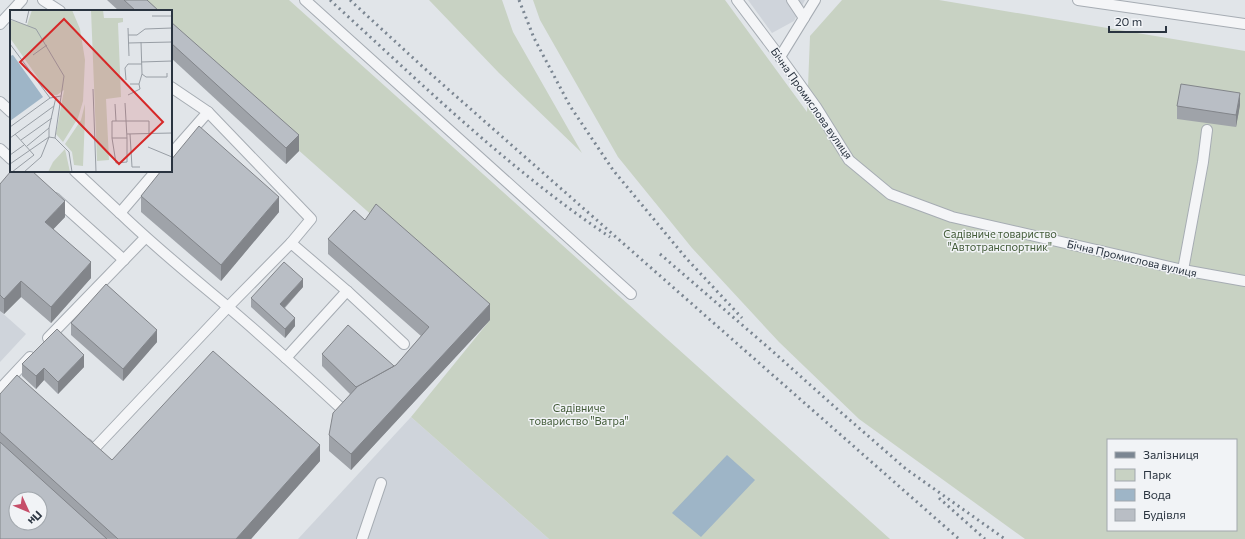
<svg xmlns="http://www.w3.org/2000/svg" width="1245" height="539" font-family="Commissioner,sans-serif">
  <rect width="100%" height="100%" fill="#e1e5e9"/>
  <g fill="#cfd4db">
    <polygon points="748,0 805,0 794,21 772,33"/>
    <polygon points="0,311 26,334 0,362"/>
    <polygon points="411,417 549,539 298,539"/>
  </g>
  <g fill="#c8d2c3" fill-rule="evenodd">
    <polygon points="129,0 289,0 890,539 549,539 411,417 490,320 171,37 171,11 141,11"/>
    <polygon points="429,0 502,0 513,32 582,153 499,73"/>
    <path d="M 533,0 L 725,0 L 807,112 L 810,36 L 842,0 L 939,0 L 1245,51 L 1245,539 L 1025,539 L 859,419 L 779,342 L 692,248 L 618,157 L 540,20 ZM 1108,440 L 1236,440 L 1236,530 L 1108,530 Z"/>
  </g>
  <polygon fill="#9eb5c7" points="727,455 755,480 701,537 672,513"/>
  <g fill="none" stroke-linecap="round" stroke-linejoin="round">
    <g stroke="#a6acb3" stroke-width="12">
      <g id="service">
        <polyline points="43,0 60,11"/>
        <polyline points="305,0 631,294"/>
        <polyline points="737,0 780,57 816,107 849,160 890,194 952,217 1183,270 1245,281"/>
        <polyline points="792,0 804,18"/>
        <polyline points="1078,0 1245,24"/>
        <polyline points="12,11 22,0"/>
        <polyline points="0,24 11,12"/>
        <polyline points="780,57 815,0"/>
        <polyline points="171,87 208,112 311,219 291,243"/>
        <polyline points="0,102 11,112"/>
        <polyline points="0,149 11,159"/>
        <polyline points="171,154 208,112"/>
        <polyline points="75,171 120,213"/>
        <path d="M 156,171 L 120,213 C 154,246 191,276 228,307 C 267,340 305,375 343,410"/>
        <polyline points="55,198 124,260"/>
        <polyline points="1183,270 1203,162 1207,130"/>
        <polyline points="48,338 145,238"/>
        <polyline points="286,358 347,291"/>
        <polyline points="0,389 30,357"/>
        <polyline points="87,444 93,450 228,307 291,243 347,291 404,344"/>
        <polyline points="362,539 381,483"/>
      </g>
    </g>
    <use href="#service" stroke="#f4f5f7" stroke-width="10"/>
    <g stroke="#7b8692" stroke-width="3" stroke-dasharray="2 4" stroke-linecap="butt">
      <path d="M 330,0 C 420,82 508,169 610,237"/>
      <polyline points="350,0 424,68 959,539"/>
      <polyline points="519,0 534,38 570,106 613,170 686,258 742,318"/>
      <polyline points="660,254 770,349 836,408 906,469 1005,539"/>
      <polyline points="939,498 985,539"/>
    </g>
  </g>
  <g fill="#9fa3a9">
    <polygon points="107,0 147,0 159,11 119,11"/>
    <polygon points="171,22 299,151 286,164 171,58"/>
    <polygon points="1240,105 1236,127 1177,119 1177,106"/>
    <polygon points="0,184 65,217 53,229 91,278 51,323 21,297 4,314 0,311"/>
    <polygon points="141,196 279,212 221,281 141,212"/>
    <polygon points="365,220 490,320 351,470 329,451 329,435 350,394 322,366 322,354 394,366 396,365 421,336 328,254 328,239"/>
    <polygon points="303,287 285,308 295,326 285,338 251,307 251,298"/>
    <polygon points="71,323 157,342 123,381 71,335"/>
    <polygon points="22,364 84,367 58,394 44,380 36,389 22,376"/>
    <polygon points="0,394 112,460 320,461 251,539 0,539"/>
  </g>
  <g fill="#82858a">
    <polygon points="1240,93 1240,105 1236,127 1236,115"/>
    <polygon points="299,135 299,151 286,164 286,148"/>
    <polygon points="279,197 279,212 221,281 221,265"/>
    <polygon points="65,201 65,217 45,238 45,222"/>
    <polygon points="91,262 91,278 51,323 51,307"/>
    <polygon points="303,279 303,287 280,312 280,304"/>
    <polygon points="21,281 21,297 4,314 4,299"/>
    <polygon points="490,304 490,320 351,470 351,454"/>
    <polygon points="295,318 295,326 285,338 285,329"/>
    <polygon points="157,330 157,342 123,381 123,369"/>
    <polygon points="84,355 84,367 58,394 58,382"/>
    <polygon points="44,368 44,380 36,389 36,376"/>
    <polygon points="320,445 320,461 251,539 236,539"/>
  </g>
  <g fill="#b9bec5" stroke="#82858a" fill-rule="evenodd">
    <polygon points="124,0 147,0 159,11 136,11"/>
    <polygon points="171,22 299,135 286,148 171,43"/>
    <polygon points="1181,84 1240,93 1236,115 1177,106"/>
    <polygon points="199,126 279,197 221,265 141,196 161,171 171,171 171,160"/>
    <polygon points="11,171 32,171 65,201 45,222 91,262 51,307 21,281 4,299 0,295 0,184"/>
    <polygon points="376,204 490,304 351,454 329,435 333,413 358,386 396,365 429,327 328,239 354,210 365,220"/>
    <polygon points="284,262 303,279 280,304 295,318 285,329 251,298"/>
    <polygon points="106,284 157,330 123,369 71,323"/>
    <polygon points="348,325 394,366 358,386 356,387 322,354"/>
    <polygon points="57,329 84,355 58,382 44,368 36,376 22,364"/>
    <polygon points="213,351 320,445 236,539 118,539 0,432 0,394 17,375 112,460"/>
    <path d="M 0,442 L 107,539 L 0,539 ZM 16,499 L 40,499 L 40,523 L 16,523 Z"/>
  </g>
  <g text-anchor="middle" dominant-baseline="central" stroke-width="3" stroke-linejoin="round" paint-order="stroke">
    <g font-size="11" fill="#2a3440" stroke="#f1f3f6">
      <text transform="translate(812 103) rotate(55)">Бічна Промислова вулиця</text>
      <text transform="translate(1132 258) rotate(13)">Бічна Промислова вулиця</text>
    </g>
    <g font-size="11" fill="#425b38" stroke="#f1f3f6">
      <text x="1000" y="233">Садівниче товариство<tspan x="1000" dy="13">"Автотранспортник"</tspan></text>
      <text x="579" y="407">Садівниче<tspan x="579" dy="13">товариство "Ватра"</tspan></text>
    </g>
  </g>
  <g transform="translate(10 10)">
    <rect width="162" height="162" fill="#e1e5e9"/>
    <path d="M 22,0 L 62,0 L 70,19 L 75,50 L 73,91 L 68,108 L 53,132 L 46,124 L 54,80 L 47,85 L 40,85 L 0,28 L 0,10 L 17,15 ZM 81,0 L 93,0 L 94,8 L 113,8 L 113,12 L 108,13 L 111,87 L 96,89 L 99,150 L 87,151 ZM 75,94 L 75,107 L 73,156 L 64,155 L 62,142 L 55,134 L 71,110 ZM 55,139 L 60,162 L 38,162 L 43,152 Z" fill="#c8d2c3"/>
    <path d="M 3,45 L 33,87 L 0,111 L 0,46 Z" fill="#9eb5c7"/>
    <path fill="none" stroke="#989ea5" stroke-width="1" d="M 6,0 L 19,0M 142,6 L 162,6M 0,9 L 26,19 L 54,66 L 45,128M 16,13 L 19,0M 118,18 L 119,46M 118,25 L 127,25 L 135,19 L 162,18M 118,33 L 162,32M 0,34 L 40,88M 23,45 L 37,35M 131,52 L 162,51M 132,64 L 136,67 L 157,67 L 157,63M 116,70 L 115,58 L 118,54 L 132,54M 120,74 L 129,74 L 132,64 L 131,32M 83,79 L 86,162M 118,85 L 130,79 L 129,74M 105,94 L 106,111 L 139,111 L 139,123M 106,111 L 102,111 L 102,128 L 106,153 L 117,152 L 117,128M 0,117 L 40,88 L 51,86M 117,124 L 162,123M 120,124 L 122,157 L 130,157M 0,128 L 44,96M 102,128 L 117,128 L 115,93M 11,130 L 42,108M 17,136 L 39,118 L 46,87M 138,137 L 162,147M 0,145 L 14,135M 0,154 L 39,127 L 45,128 L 59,142 L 62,162M 2,162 L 24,145 L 5,124M 14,162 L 31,147 L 39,127 L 39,118"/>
    <path fill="#d62828" fill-opacity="0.15" stroke="#d62828" stroke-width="2" d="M 54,9 L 153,112 L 109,154 L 10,52 Z"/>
    <rect width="162" height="162" fill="none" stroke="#2a3440" stroke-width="2"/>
  </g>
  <rect x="1107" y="439" width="130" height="92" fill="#f1f3f6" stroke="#a1a7ad"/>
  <rect x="1115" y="452" width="20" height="6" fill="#7b8692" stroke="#a1a7ad"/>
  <text x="1143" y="459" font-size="12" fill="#2a3440">Залізниця</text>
  <rect x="1115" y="469" width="20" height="12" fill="#c8d2c3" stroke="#a1a7ad"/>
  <text x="1143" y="479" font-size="12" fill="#2a3440">Парк</text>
  <rect x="1115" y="489" width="20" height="12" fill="#9eb5c7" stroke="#a1a7ad"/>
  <text x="1143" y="499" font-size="12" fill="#2a3440">Вода</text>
  <rect x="1115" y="509" width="20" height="12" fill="#b9bec5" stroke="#a1a7ad"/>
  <text x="1143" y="519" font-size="12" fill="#2a3440">Будівля</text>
  <g transform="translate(28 511) rotate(134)"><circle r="19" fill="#f1f3f6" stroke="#a1a7ad"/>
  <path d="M0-3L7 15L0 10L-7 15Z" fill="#c64e69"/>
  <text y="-6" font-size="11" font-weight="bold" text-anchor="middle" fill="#2a3440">Пн</text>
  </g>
  <path d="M1109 26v6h57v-6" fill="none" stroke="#2a3440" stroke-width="2"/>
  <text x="1115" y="26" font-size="12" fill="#2a3440" stroke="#f1f3f6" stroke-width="3" paint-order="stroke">20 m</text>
</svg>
